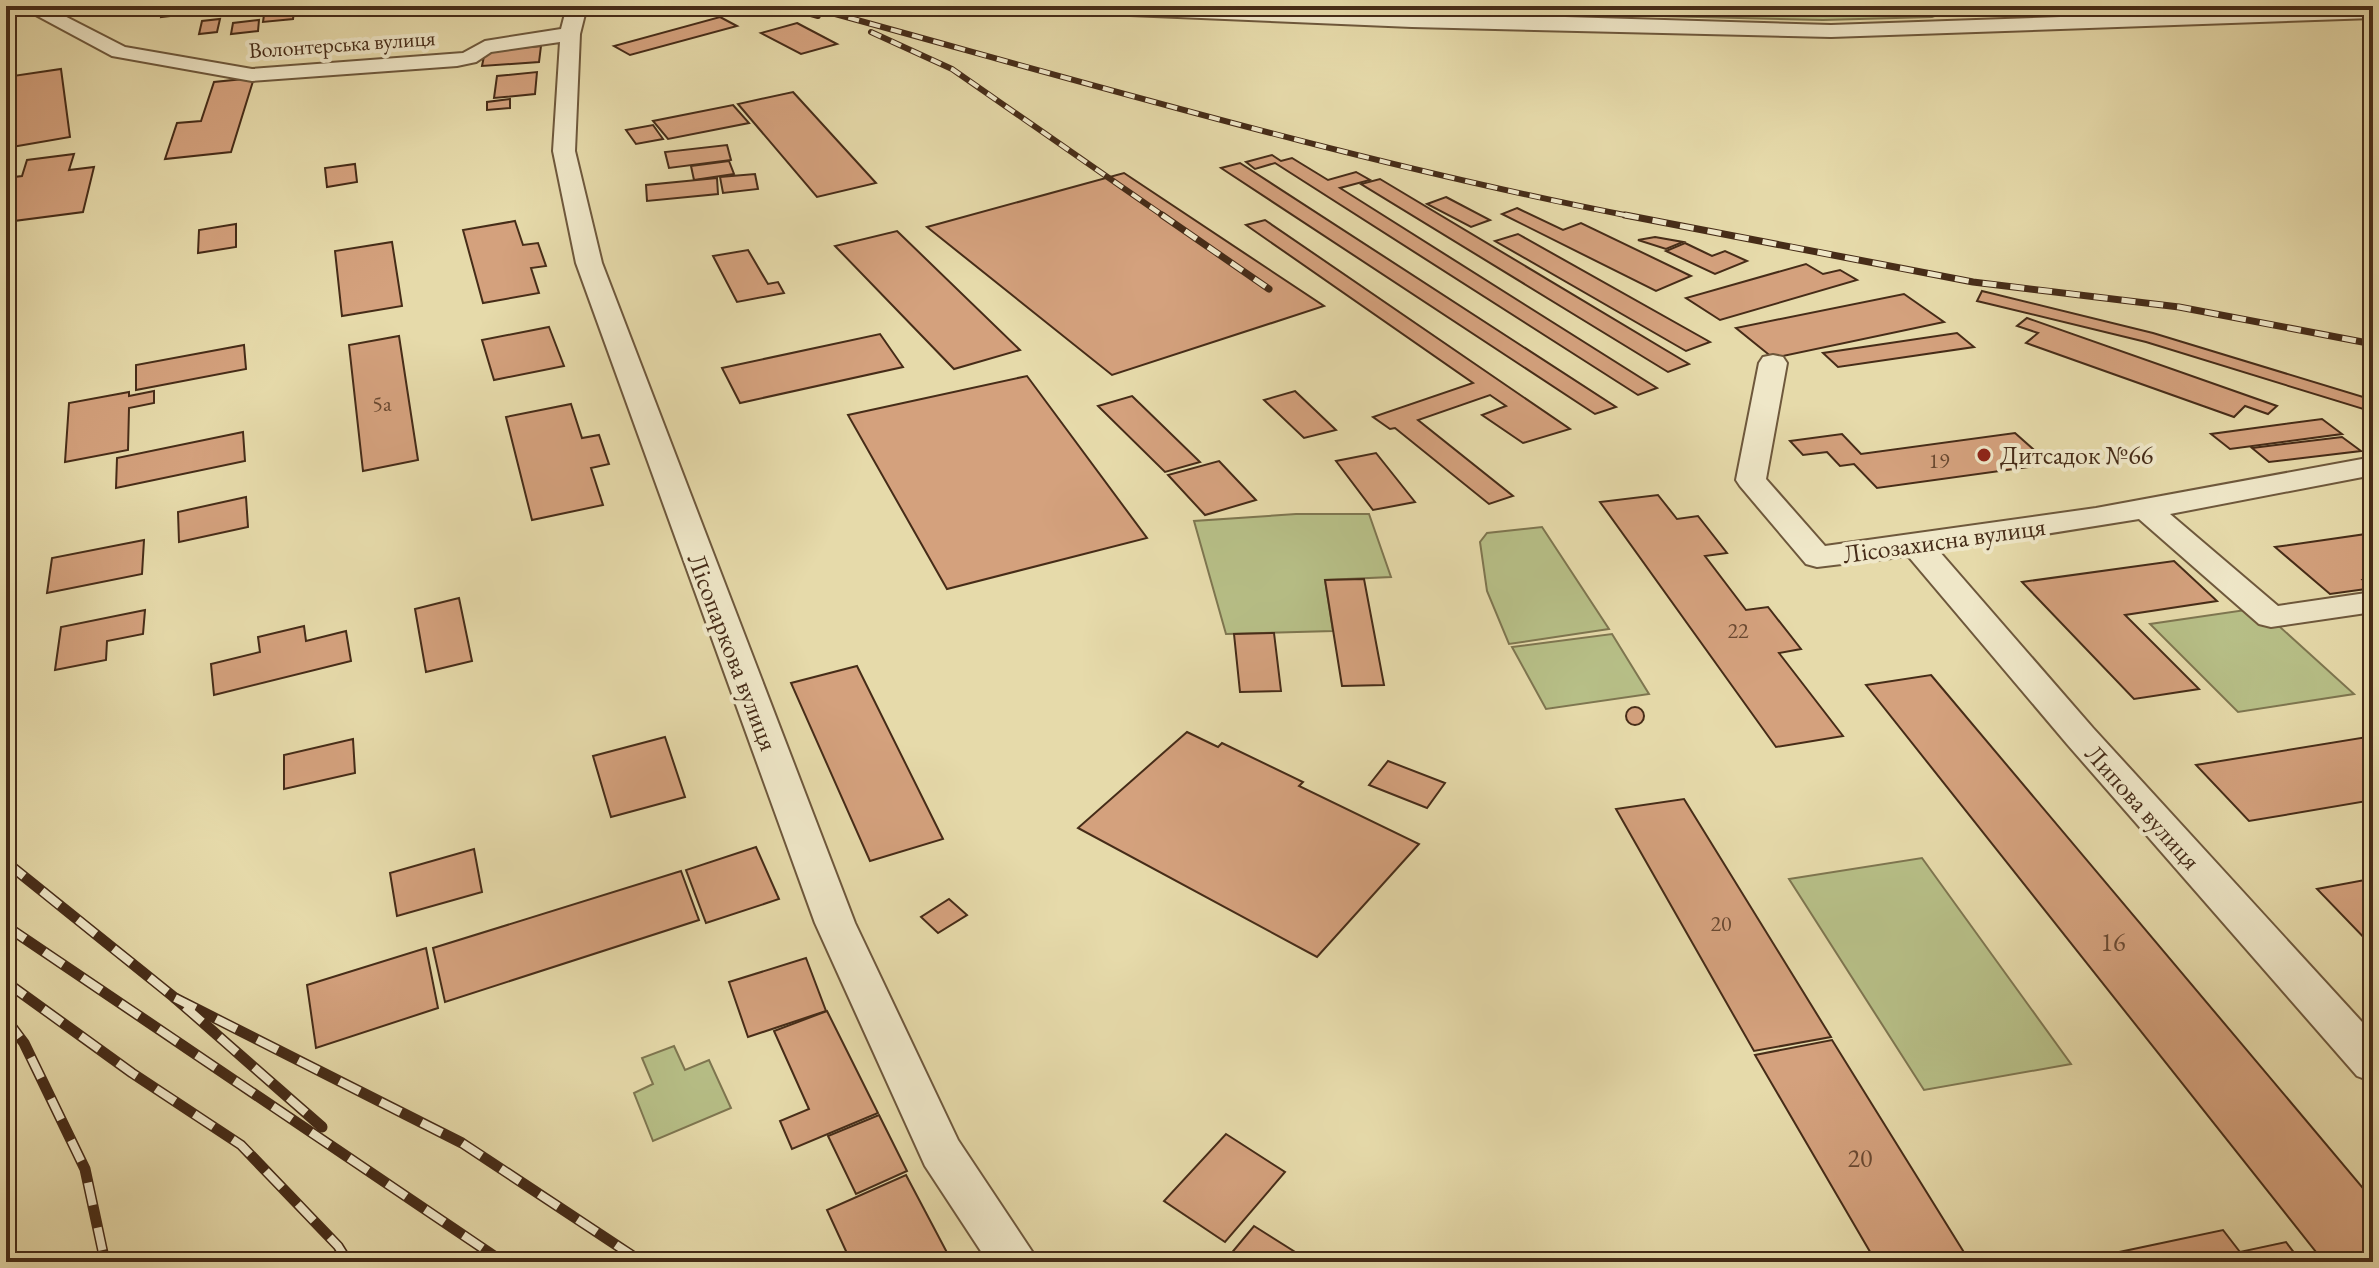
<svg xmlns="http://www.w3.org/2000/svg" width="2379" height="1268" font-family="'EB Garamond',serif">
  <rect width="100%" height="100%" fill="#e6daaa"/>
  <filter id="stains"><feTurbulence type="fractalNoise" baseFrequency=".0025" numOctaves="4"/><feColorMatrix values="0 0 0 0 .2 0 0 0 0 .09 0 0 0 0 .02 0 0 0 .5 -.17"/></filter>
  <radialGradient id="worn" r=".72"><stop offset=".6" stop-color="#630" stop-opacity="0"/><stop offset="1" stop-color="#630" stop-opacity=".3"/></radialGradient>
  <g fill="#b7bf87" stroke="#7e7650" stroke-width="2">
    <polygon points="1486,6 1942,6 1940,14 1932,17 1823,20 1489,12"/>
    <polygon points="1296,514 1369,514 1391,577 1325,580 1333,631 1226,634 1194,521"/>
    <polygon points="1542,527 1609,629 1509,644 1487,591 1480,542 1487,533"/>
    <polygon points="2259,608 2354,694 2238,712 2150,624"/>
    <polygon points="1612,634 1649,694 1546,709 1512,647"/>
    <polygon points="1922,858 2071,1064 1924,1090 1789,879"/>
    <polygon points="674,1046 685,1070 709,1060 731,1108 653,1141 634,1093 653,1084 642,1058"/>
  </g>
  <g fill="#d4a17d" stroke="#462c18" stroke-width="2">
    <polygon points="195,6 195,13 161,17 162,8"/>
    <polygon points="346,6 348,14 331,16 329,7"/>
    <polygon points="294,12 293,19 263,22 264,15"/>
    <polygon points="720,17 737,26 630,55 614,46"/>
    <polygon points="220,19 217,32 199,34 202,21"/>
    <polygon points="259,20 258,31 231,34 233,23"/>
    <polygon points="797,23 837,44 801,54 761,33"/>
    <polygon points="541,46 539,62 482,66 485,51"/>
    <polygon points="61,69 70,137 6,148 6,77"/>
    <polygon points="537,72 535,94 494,98 497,76"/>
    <polygon points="254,78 231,152 165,159 177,123 201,121 214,82"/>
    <polygon points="793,92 876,183 817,197 738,104"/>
    <polygon points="510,99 510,108 487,110 487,102"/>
    <polygon points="733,105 749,123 668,139 653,121"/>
    <polygon points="653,125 663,139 636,144 626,130"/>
    <polygon points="727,145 731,160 669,168 665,152"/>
    <polygon points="74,154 69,170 94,167 83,212 6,222 6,178 22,176 27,160"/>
    <polygon points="1272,155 1281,161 1292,158 1328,180 1356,172 1370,180 1340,188 1657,388 1638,395 1275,163 1255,169 1246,162"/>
    <polygon points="729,161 734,174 694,180 691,166"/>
    <polygon points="1240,163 1616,407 1595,414 1221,168"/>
    <polygon points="355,164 357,182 327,187 325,168"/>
    <polygon points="1124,173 1324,306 1112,375 927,227"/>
    <polygon points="755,174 758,189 723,193 720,177"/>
    <polygon points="717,178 718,194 647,201 646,185"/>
    <polygon points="1380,179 1689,364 1668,372 1361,184"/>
    <polygon points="1446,197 1490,220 1471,227 1427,204"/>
    <polygon points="1517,208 1563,230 1581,223 1691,276 1656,291 1502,214"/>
    <polygon points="1265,220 1570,429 1523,443 1482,415 1506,406 1490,395 1418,420 1513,496 1489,504 1395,428 1390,429 1373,417 1473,383 1246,225"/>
    <polygon points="515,221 523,245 538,243 546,266 531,268 539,293 483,303 463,230"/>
    <polygon points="236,224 236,247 198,253 199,230"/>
    <polygon points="897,231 1020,350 954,369 835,246"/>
    <polygon points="1518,234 1710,342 1686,351 1495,241"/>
    <polygon points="1655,237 1683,242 1666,249 1638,240"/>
    <polygon points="392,242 402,306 342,316 335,251"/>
    <polygon points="1685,243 1712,256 1725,251 1747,261 1715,274 1666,251"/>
    <polygon points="748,250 768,284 778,282 784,293 737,302 713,256"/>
    <polygon points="1806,264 1823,274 1840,270 1857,280 1720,320 1686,298"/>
    <polygon points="1982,291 2153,333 2373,400 2373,412 2146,342 1977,301"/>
    <polygon points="1904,294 1944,322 1773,358 1736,328"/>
    <polygon points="2027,318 2277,406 2268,414 2245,406 2234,417 2026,343 2038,333 2017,326"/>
    <polygon points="549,327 564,366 494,380 482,340"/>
    <polygon points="1957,333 1974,347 1838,367 1823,353"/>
    <polygon points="880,334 903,367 740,403 722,368"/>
    <polygon points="399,336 418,460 363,471 349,345"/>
    <polygon points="244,345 246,369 136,390 136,365"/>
    <polygon points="1027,376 1147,538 947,589 848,415"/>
    <polygon points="154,391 154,403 129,408 128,450 65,462 69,403 129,392 129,396"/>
    <polygon points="1295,391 1336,430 1304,438 1264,400"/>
    <polygon points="1132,396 1200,462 1165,472 1098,406"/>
    <polygon points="571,404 582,438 599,435 609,464 591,468 603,505 532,520 506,417"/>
    <polygon points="2322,419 2342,434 2230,449 2211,434"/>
    <polygon points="243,432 245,461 116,488 117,458"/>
    <polygon points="2015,433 2050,464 1877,488 1854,464 1840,466 1827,452 1803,455 1790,441 1842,434 1861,454"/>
    <polygon points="2342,437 2361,451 2269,462 2252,448"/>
    <polygon points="1376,453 1415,502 1373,510 1336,461"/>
    <polygon points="1219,461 1256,500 1205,515 1168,475"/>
    <polygon points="1658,495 1677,519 1698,516 1727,553 1705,556 1746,610 1768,607 1801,649 1779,653 1843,736 1776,747 1600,502"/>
    <polygon points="246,497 248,527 179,542 178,512"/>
    <polygon points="2373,533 2373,579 2363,580 2373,588 2330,594 2275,547"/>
    <polygon points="144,540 142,574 47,593 52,558"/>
    <polygon points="2174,561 2217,601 2125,615 2199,689 2134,699 2022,582"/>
    <polygon points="1364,579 1384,685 1342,686 1325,580"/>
    <polygon points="459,598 472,661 426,672 415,609"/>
    <polygon points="145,610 143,634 107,641 106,660 55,670 61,627"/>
    <polygon points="304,626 306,641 346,631 351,661 214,695 211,664 260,652 258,637"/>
    <polygon points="1274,633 1281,691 1240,692 1234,634"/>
    <polygon points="857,666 943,839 870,861 791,683"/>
    <polygon points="1931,675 2373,1200 2373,1262 2324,1262 1866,685"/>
    <circle cx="1635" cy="716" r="9"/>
    <polygon points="1187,732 1218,747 1222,743 1303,782 1299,786 1419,844 1317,957 1078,828"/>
    <polygon points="665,737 685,797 611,817 593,756"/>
    <polygon points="2367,737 2373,743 2373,800 2249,821 2196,765"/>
    <polygon points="353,739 355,773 284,789 284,755"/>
    <polygon points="1388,761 1445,783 1427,808 1369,785"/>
    <polygon points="1684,799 1831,1037 1754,1051 1616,809"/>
    <polygon points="756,847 779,899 706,923 686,870"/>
    <polygon points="474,849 482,892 397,916 390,873"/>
    <polygon points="681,871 699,920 445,1002 433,948"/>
    <polygon points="2370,879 2373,882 2373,947 2317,889"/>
    <polygon points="949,899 967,915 938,933 921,917"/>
    <polygon points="426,948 438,1008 316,1048 307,985"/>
    <polygon points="806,958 826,1011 748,1037 729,982"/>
    <polygon points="827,1011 878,1113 792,1149 780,1121 809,1109 774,1031"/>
    <polygon points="1832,1040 1970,1262 1876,1262 1755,1055"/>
    <polygon points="879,1115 907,1171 856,1194 828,1136"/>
    <polygon points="1226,1134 1285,1172 1225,1242 1164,1201"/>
    <polygon points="906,1175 952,1262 851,1262 827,1210"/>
    <polygon points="1254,1226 1311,1262 1224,1262"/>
    <polygon points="2223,1230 2240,1252 2286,1242 2299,1259 2318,1254 2324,1262 2116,1262 2110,1254"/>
  </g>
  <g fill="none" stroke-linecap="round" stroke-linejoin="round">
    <g stroke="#6e583c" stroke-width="4">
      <g id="minor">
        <polygon points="19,6 45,6 125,47 252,69 463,53 485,41 561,29 567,6 587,6 580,34 575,151 602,263 855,923 958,1140 1039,1262 988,1262 925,1166 815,923 576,263 553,151 560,42 491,52 476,62 457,66 252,81 112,56"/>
        <polygon points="1049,6 1196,6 1831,25 2373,6 2373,18 1831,37 1412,27 1059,12"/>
        <polygon points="1773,355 1783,357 1787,363 1766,479 1825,546 2096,508 2373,457 2373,475 2170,514 2278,606 2373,592 2373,612 2271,627 2259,624 2139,519 1939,551 2093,728 2373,1034 2373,1082 2357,1076 2067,744 1908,556 1817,567 1806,564 1740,486 1736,480 1759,363 1763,357"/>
      </g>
    </g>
    <use href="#minor" fill="#efe7c8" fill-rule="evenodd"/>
    <g stroke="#462c18" stroke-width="6">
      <g id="rail-far2">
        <polyline points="783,6 818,16"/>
        <path d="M 806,6 C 1081,81 1356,163 1635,217"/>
        <polyline points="871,32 952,69 1165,217"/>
      </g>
    </g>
    <g stroke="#462c18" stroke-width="7">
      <g id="rail-far1">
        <polyline points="1162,215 1269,289"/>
        <polyline points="1625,215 1973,282 2179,307 2373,344"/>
      </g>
    </g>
    <g stroke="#462c18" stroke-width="11">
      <g id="rail">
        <polyline points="6,862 175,998 322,1127"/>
        <polyline points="6,926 503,1262"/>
        <polyline points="6,982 132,1073 241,1145 338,1246 348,1262"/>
        <polyline points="175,998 462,1143 642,1262"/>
        <polyline points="6,1019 24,1043 85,1169 105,1262"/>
      </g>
    </g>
    <use href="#rail-far2" stroke="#efe7c8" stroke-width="4" stroke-dasharray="11" stroke-linecap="butt"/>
    <use href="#rail-far1" stroke="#efe7c8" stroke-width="5" stroke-dasharray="14" stroke-linecap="butt"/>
    <use href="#rail" stroke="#efe7c8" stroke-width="8" stroke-dasharray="23" stroke-linecap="butt"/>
  </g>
  <circle fill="#8f2418" stroke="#efe7c8" stroke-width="3" cx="1984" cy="455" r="8"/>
  <g text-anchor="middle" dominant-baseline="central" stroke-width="8" stroke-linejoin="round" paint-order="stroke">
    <g font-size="22" fill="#462c18" stroke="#efe7c8">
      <text transform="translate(342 44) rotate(-4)">Волонтерська вулиця</text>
    </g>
    <g font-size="22" fill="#6a4931">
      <text x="382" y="403">5а</text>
      <text x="1939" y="460">19</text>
      <text x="1738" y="630">22</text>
      <text x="1721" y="923">20</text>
    </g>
    <g font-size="26" fill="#462c18" stroke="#efe7c8" text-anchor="start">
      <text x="2000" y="455">Дитсадок №66</text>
    </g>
    <g font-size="26" fill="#462c18" stroke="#efe7c8">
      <text transform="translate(1944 540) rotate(-8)">Лісозахисна вулиця</text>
      <text transform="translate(733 652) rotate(69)">Лісопаркова вулиця</text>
      <text transform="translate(2143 807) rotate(48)">Липова вулиця</text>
    </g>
    <g font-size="26" fill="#6a4931">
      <text x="2113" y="942">16</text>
      <text x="1860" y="1158">20</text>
    </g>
  </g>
  <rect width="2379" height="1268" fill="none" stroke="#e6daaa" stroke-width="32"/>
  <rect x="8" y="8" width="2363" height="1252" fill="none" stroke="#462c18" stroke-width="4"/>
  <rect x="16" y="16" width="2347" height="1236" fill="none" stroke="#462c18" stroke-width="2"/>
  <rect width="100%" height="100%" filter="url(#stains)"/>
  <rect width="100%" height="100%" fill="url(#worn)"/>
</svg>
